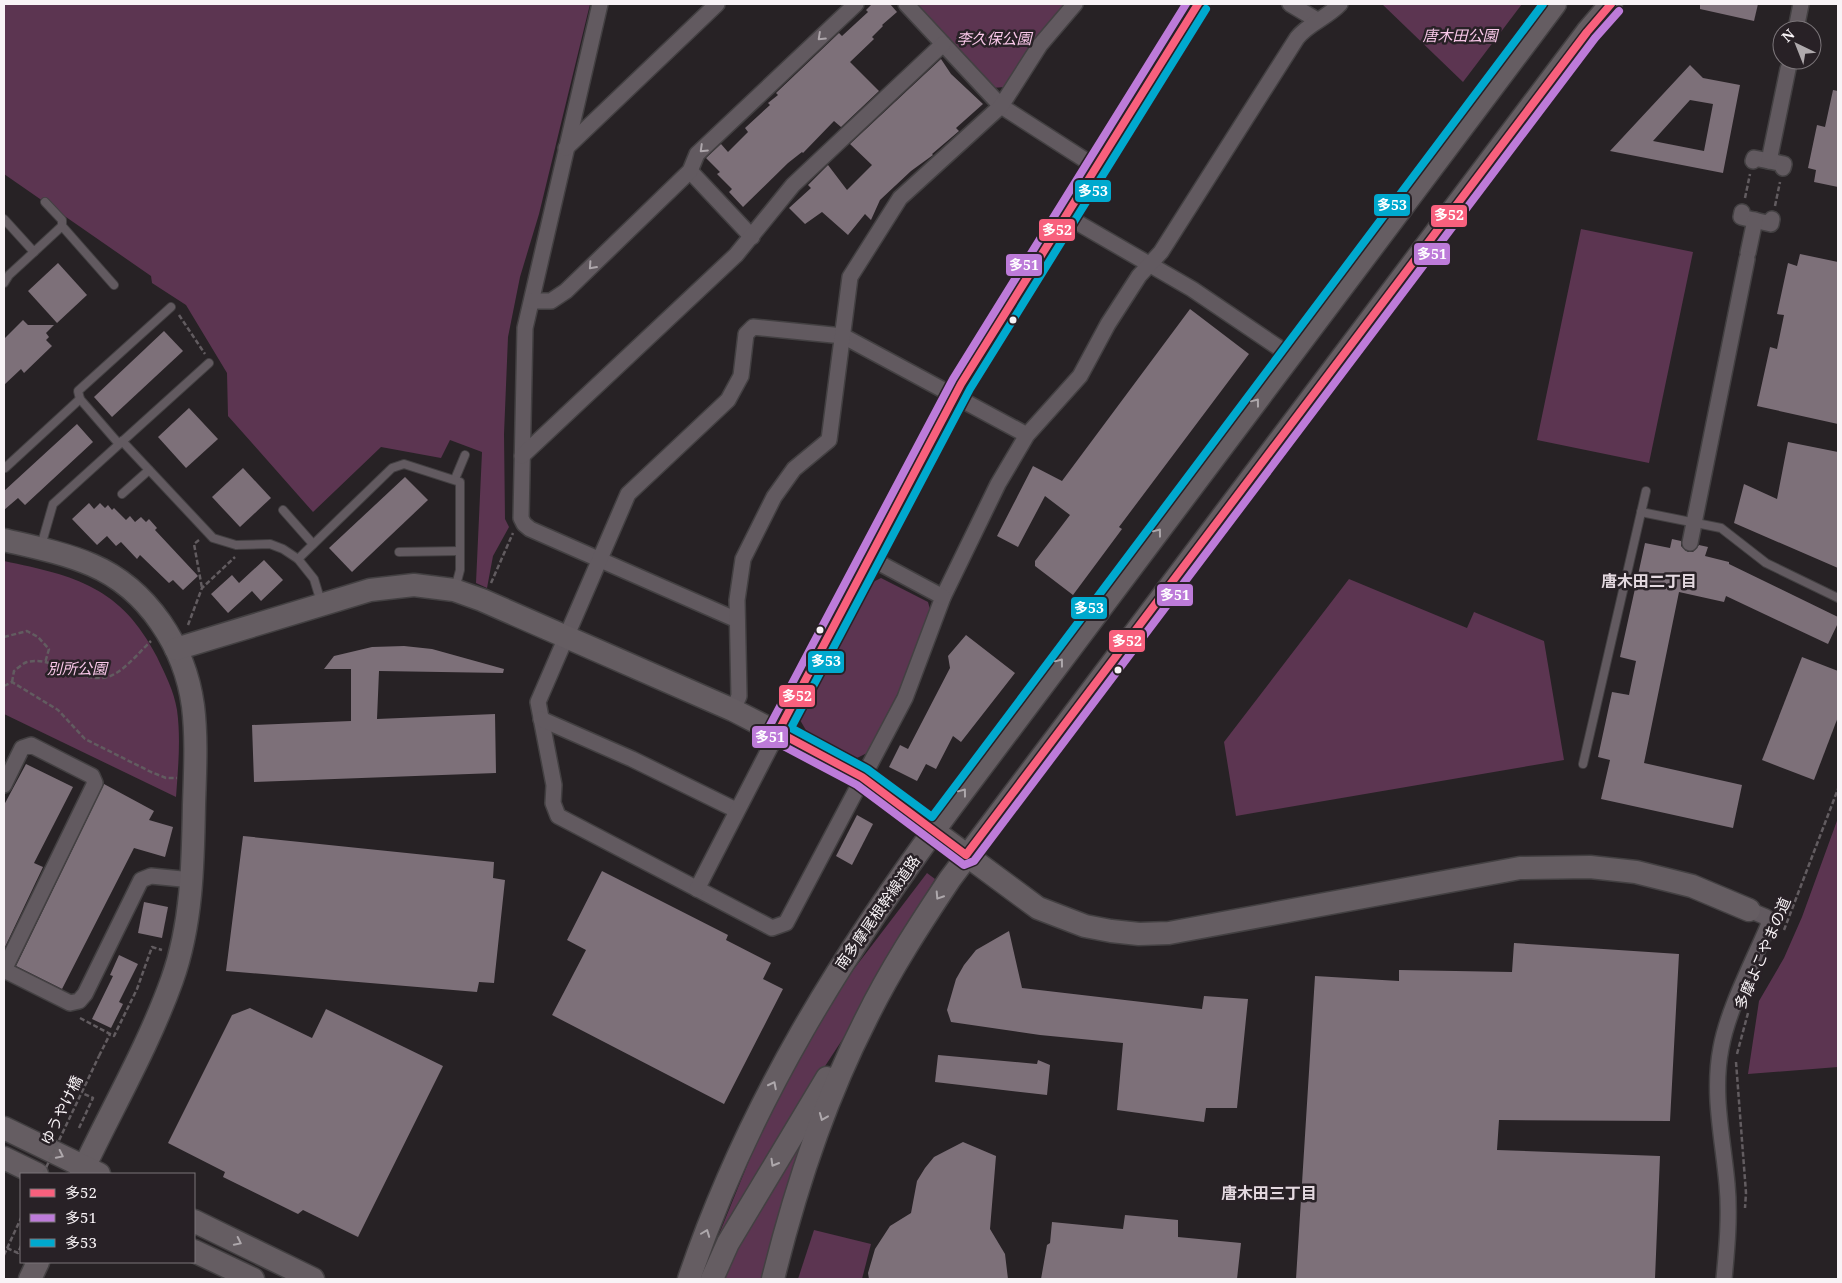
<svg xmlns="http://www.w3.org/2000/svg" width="1842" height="1283" font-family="'Noto Serif','Noto Sans JP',serif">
  <rect width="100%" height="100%" fill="#272225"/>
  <g fill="#5c3551">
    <polygon points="4,4 590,4 539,214 520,277 508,337 504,434 505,519 509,527 493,556 487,588 476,583 482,452 450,440 441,458 381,447 313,512 228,416 227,373 186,305 152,283 151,276 4,174"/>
    <polygon points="914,4 1065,4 1032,42 1005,87 992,88"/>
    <polygon points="1382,4 1522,4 1463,82"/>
    <polygon points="1581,229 1693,252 1649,463 1537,440"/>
    <path d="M 4,561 C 76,576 121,587 157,657 C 165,674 174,691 177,710 C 181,739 178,769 176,797 L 4,714 Z"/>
    <polygon points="881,578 928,602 931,613 903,683 867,753 857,758 807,732 800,720 873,582"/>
    <polygon points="1349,579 1467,628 1474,612 1544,641 1564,760 1236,816 1224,742"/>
    <polygon points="1838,818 1838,1067 1748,1074 1759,1001 1784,958 1802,917"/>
    <polygon points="927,873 935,879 899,939 861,1011 786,1126 726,1231 713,1249 764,1124 800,1057 844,982"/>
    <polygon points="802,1139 763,1279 722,1279 726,1268"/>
    <polygon points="814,1230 871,1244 862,1279 798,1279"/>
  </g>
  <g fill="#7d7079" fill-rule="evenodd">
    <polygon points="872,4 890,4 897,12 882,25 883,26 872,37 874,39 850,62 879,91 841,127 834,121 803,153 802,152 788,163 743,207 729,192 732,189 717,174 720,172 706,158 721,144 728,152 748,132 745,128 770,105 768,103 778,95 776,93 839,33 842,36 868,12 866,10"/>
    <polygon points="1700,4 1758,4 1754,21 1700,9"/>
    <polygon points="941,59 951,74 983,104 956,128 959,131 932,154 933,155 911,171 880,200 871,220 865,214 848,235 822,212 805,224 789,208 811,188 808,185 828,165 847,190 872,165 850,144"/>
    <path d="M 1690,65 L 1703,78 L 1740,85 L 1723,173 L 1610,151 ZM 1690,100 L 1713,104 L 1704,151 L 1653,141 Z"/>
    <polygon points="1833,90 1838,91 1838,187 1814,182 1816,170 1808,168 1817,125 1825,127"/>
    <polygon points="1800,254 1838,262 1838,424 1757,406 1770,347 1777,349 1784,315 1777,314 1788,263 1797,266"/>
    <polygon points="58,263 87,295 57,323 28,291"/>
    <polygon points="1190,309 1249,354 1119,527 1122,529 1073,595 1035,566 1035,561 1070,515 1045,496 1018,547 997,536 1033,466 1062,481"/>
    <polygon points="23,320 28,325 54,325 46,333 49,337 46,340 52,346 24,373 21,369 4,385 4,339"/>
    <polygon points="164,331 183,351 112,417 94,397"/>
    <polygon points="189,408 218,439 186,468 158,437"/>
    <polygon points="77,424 93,442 25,505 18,498 4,510 4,491"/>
    <polygon points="1788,442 1838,452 1838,568 1734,523 1744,484 1777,499"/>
    <polygon points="243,468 271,498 240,527 212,497"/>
    <polygon points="405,477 428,500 352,572 329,548"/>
    <polygon points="89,503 94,509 100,503 105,508 108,505 112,510 114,508 126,520 130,516 135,522 141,517 146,522 149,519 157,528 155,530 198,576 183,590 173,580 169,583 140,555 137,559 121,542 116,546 107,536 97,545 72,519"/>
    <polygon points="1672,539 1681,541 1681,546 1688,552 1693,552 1699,545 1708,547 1705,556 1729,562 1729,564 1838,617 1838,623 1828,644 1726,596 1724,602 1679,592 1644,763 1742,785 1733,828 1601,799 1610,760 1598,757 1612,692 1629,695 1636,661 1620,657 1645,543 1670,548"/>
    <polygon points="264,560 283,580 261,601 252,591 228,613 211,594 232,575 239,583"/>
    <polygon points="966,635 1015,673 961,742 953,736 936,769 926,764 917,781 889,767 900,745 908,749 950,668 948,656"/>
    <polygon points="404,646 432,649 504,669 503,673 379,671 377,719 495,714 496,773 254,782 252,725 351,721 351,669 324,669 334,656 372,647"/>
    <polygon points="1802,657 1838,671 1838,717 1814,780 1762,760"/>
    <polygon points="26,764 73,787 34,863 43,867 4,949 4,805"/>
    <polygon points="104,784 154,811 149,820 173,827 165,857 134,848 62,989 16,966"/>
    <polygon points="857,815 873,824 852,865 836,856"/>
    <polygon points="243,836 494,862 493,878 505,880 494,983 479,982 477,992 226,971"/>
    <polygon points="602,871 728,935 726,940 771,963 763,979 783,989 724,1104 552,1015 586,950 567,940"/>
    <polygon points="144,902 168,907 162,938 138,933"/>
    <polygon points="1009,931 1022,988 1202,1009 1204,996 1248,999 1237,1108 1206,1108 1204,1122 1117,1110 1123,1043 1040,1035 951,1022 947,1010 956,979 964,965 976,950"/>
    <polygon points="1514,943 1679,954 1670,1121 1499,1120 1497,1150 1660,1156 1655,1279 1296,1279 1315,976 1399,981 1399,970 1512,972"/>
    <polygon points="119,955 138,964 119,1002 123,1004 111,1028 92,1019 113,976 110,975"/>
    <polygon points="250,1008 312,1038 326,1009 443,1066 358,1237 303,1210 298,1214 223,1177 225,1172 168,1143 232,1015"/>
    <polygon points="938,1055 1037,1064 1038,1060 1050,1065 1047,1095 935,1082"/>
    <polygon points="963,1142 996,1156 990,1229 1005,1254 1008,1279 869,1279 868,1273 875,1249 890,1226 911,1213 917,1181 925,1168 934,1157"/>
    <polygon points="1125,1215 1178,1220 1178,1237 1241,1243 1237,1279 1041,1279 1047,1245 1050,1243 1052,1222 1123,1229"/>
  </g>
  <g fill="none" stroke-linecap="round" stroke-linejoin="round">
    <g stroke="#434042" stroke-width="10">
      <g id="lane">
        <polyline points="45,202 62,220 62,226"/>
        <polyline points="4,219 34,252 62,226 114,285"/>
        <polyline points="4,283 9,275 34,252"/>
        <polyline points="122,441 213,538 236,545 270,544 283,549 298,559 314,579 321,602"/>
        <polyline points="119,444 80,399 78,391 171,307"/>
        <polyline points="5,468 80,399"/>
        <polyline points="455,479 465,455"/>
        <polyline points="122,494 149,470"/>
        <polyline points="283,510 313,544"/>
        <polyline points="1641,512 1721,528 1766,563 1838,598"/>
        <polyline points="41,546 53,504 209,363"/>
        <polyline points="399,552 460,551"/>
        <polyline points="298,559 392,468 404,464 460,482 460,570 455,589"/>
        <polyline points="1583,764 1646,491"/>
      </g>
    </g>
    <g stroke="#434042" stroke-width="18">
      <g id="street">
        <polyline points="600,4 525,328 521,518 524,524 530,529 737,620"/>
        <polyline points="906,4 1001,106 1096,167"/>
        <polyline points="1290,4 1317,20"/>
        <polyline points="1796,29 1801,4"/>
        <polyline points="566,148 717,4"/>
        <polyline points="1753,161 1754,158 1784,164 1783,168"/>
        <polyline points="1769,161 1788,69"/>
        <polyline points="690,171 752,237"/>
        <polyline points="1742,212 1741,217 1771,224 1772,219"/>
        <polyline points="1066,216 1192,289 1291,356"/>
        <polyline points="1748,253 1755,220"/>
        <polyline points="532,301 551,301 566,291 690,171 697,154 856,4"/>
        <path d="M 1027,435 L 843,336 L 753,327 L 746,334 L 741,376 L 728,400 L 628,494 L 538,702 L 554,785 L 553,803 L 558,816 L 772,928 L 786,923 L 905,698 L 943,597 L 998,484 L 1027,435 L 1080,376 L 1108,324 L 1139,276 L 1161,252 L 1297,38 C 1309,23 1327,18 1340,4"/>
        <polyline points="522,456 736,255 793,185 943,44"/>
        <polyline points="1690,543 1747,259"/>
        <polyline points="870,558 943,597"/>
        <polyline points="733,710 739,696 737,600 743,559 774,497 794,469 829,440 850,277 900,198 1001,106 1040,45 1075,4"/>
        <polyline points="541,719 632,759 736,810"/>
        <polyline points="4,785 22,748 31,745 92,776 95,783 4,970 70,1003 79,1001 85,994 141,880 151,876 192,880"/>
        <polyline points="697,889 778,732"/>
        <path d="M 1724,1279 C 1727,1248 1730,1215 1727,1184 C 1723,1139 1712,1094 1721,1048 C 1728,1009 1753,962 1769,924 L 1766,917 L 1749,910"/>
      </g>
    </g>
    <g stroke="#434042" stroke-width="25">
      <g id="secondary">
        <path d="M 4,540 C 34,547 64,553 92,565 C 148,589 185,647 193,706 C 197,739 195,772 194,805 C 193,864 192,924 172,980 C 148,1047 111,1110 81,1174"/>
        <polyline points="176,649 370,590 414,585 454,590 482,600 733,710 854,772 1038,908 1085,926 1111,931 1139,934 1169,933 1520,868 1590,867 1636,872 1692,886 1749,910"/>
        <polyline points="778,732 961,384 1198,4"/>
        <polyline points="4,1128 99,1174"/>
        <polyline points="4,1158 37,1174"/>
        <polyline points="194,1221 313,1279"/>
        <polyline points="194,1251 253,1279"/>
        <polyline points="30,1279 38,1262"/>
        <path d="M 689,1279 C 749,1103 842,954 952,806 L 1555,4"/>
        <polyline points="712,1279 728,1243 827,1078"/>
        <path d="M 773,1279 C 795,1190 824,1101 866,1019 C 890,970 920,924 950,879 L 1587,32 L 1611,4"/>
      </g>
    </g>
    <g stroke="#625c60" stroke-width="2.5" stroke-dasharray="5 2.5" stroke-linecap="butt">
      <polyline points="1745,198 1750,174"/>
      <polyline points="1775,206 1780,182"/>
      <polyline points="179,315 205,354"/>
      <polyline points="199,540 194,544 202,588"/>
      <polyline points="491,583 513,533"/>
      <polyline points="188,625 202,588 235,557"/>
      <polyline points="4,637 27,631 38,637 49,649 45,663"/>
      <path d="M 12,682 L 14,671 C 18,668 23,663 27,662 C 52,656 77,680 102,678 C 120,677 138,653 151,641"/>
      <polyline points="4,686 12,682 58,710 85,739 151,772 166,778 177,778"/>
      <polyline points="1784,930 1838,789"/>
      <polyline points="80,1018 114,1036 137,989 152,947 162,950"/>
      <polyline points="1737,1054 1748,1013"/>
      <polyline points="99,1056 110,1034"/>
      <polyline points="1736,1062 1746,1193 1745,1208"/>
      <polyline points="79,1128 93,1098 82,1093"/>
      <polyline points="7,1248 18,1253 21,1246"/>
      <polyline points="4,1255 21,1218"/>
    </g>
    <use href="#lane" stroke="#625a60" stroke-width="8"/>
    <use href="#street" stroke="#625a60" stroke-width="15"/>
    <use href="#secondary" stroke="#655d62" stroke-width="22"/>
    <polyline stroke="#625c60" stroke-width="2.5" stroke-dasharray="5 2.5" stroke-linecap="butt" points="43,1174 99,1056"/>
    <g stroke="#282126" stroke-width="11">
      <polyline id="bus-1" points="1198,4 961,384 778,732 862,777 966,855 1587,32 1611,4"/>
    </g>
    <g stroke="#282126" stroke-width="11">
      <polyline id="bus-2" points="1186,4 953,379 768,729 768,735 772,740 857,785 964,865 974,861 1595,38 1619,11"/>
    </g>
    <g stroke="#282126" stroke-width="11">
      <polyline id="bus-3" points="1206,9 970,389 791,728 867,769 932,817 1543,4"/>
    </g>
    <use href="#bus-1" stroke="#f8607d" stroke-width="8"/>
    <use href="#bus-2" stroke="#bd7bd9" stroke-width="8"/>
    <use href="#bus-3" stroke="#00a9ce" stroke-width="8"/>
  </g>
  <defs><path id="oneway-chevron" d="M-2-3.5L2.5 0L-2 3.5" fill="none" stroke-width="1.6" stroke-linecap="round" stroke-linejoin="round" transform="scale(1.25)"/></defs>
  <g stroke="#ada6ab">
    <use href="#oneway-chevron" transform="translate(821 37) rotate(137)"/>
    <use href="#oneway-chevron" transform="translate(703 149) rotate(136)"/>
    <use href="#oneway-chevron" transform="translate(592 266) rotate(132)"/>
  </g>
  <g stroke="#aea8ac">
    <use href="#oneway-chevron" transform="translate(1256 402) rotate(-53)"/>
    <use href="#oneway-chevron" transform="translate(1158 532) rotate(-53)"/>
    <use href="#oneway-chevron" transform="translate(1060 662) rotate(-53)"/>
    <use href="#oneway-chevron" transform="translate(963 792) rotate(-53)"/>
    <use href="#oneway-chevron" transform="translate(939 896) rotate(123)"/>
    <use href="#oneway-chevron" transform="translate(773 1085) rotate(-63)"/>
    <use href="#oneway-chevron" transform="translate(823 1117) rotate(112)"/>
    <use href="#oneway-chevron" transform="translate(60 1155) rotate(26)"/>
    <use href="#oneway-chevron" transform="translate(774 1163) rotate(120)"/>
    <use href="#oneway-chevron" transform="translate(706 1233) rotate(-69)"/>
    <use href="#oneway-chevron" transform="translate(238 1242) rotate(26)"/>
  </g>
  <g fill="#f8f3f6" stroke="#282126" stroke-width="2">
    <circle cx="1013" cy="320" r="4.5"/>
    <circle cx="820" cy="630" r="4.5"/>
    <circle cx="1118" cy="670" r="4.5"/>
  </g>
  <g text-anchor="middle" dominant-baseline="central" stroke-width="5" stroke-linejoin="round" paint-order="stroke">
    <g font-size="15" font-style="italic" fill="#f8c7e8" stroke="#282126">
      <text x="1460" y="35">唐木田公園</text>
      <text x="994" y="38">李久保公園</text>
      <text x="77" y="668">別所公園</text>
    </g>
    <g font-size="15" fill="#f8f3f6" stroke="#282126">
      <text transform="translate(877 912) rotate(-55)">南多摩尾根幹線道路</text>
      <text transform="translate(1762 953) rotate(-67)">多摩よこやまの道</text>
      <text transform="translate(61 1110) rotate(-64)">ゆうやけ橋</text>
    </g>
    <g font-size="16" font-weight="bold" fill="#e4d9e0" stroke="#282126">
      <text x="1649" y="581">唐木田二丁目</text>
      <text x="1269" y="1193">唐木田三丁目</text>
    </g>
  </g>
  <g stroke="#282126" stroke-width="2">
    <rect x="1074" y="179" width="38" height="24" rx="5" fill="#00a9ce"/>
    <rect x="1373" y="193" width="38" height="24" rx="5" fill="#00a9ce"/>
    <rect x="1430" y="204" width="38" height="24" rx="5" fill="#f8607d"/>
    <rect x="1038" y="218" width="38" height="24" rx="5" fill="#f8607d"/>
    <rect x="1413" y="242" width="38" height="24" rx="5" fill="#bd7bd9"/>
    <rect x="1005" y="253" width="38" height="24" rx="5" fill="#bd7bd9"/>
    <rect x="1156" y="583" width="38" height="24" rx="5" fill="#bd7bd9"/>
    <rect x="1070" y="596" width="38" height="24" rx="5" fill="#00a9ce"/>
    <rect x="1108" y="629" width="38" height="24" rx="5" fill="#f8607d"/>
    <rect x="807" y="650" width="38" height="24" rx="5" fill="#00a9ce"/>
    <rect x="778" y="684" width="38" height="24" rx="5" fill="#f8607d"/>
    <rect x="751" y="725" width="38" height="24" rx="5" fill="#bd7bd9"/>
  </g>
  <g font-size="14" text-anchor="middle" font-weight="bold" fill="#fff">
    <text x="1093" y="196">多53</text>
    <text x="1392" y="210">多53</text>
    <text x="1449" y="220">多52</text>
    <text x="1057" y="235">多52</text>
    <text x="1432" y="259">多51</text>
    <text x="1024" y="270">多51</text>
    <text x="1175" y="600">多51</text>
    <text x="1089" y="613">多53</text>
    <text x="1127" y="646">多52</text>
    <text x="826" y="666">多53</text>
    <text x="797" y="701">多52</text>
    <text x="770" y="742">多51</text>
  </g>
  <rect width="1842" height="1283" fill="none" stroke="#f8f3f6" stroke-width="10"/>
  <rect x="20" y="1173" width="175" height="90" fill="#282126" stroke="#7b7579"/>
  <rect x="30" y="1189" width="25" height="8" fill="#f8607d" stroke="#7b7579"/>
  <text x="65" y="1198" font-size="15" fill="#f8f3f6">多52</text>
  <rect x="30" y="1214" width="25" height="8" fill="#bd7bd9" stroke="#7b7579"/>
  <text x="65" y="1223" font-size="15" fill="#f8f3f6">多51</text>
  <rect x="30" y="1239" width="25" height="8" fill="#00a9ce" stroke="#7b7579"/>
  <text x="65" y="1248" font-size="15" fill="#f8f3f6">多53</text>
  <g transform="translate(1797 45) rotate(317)"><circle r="24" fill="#282126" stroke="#7b7579"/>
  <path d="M0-4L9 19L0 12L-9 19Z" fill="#afaaad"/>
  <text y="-8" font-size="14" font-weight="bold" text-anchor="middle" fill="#f8f3f6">N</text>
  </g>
</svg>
